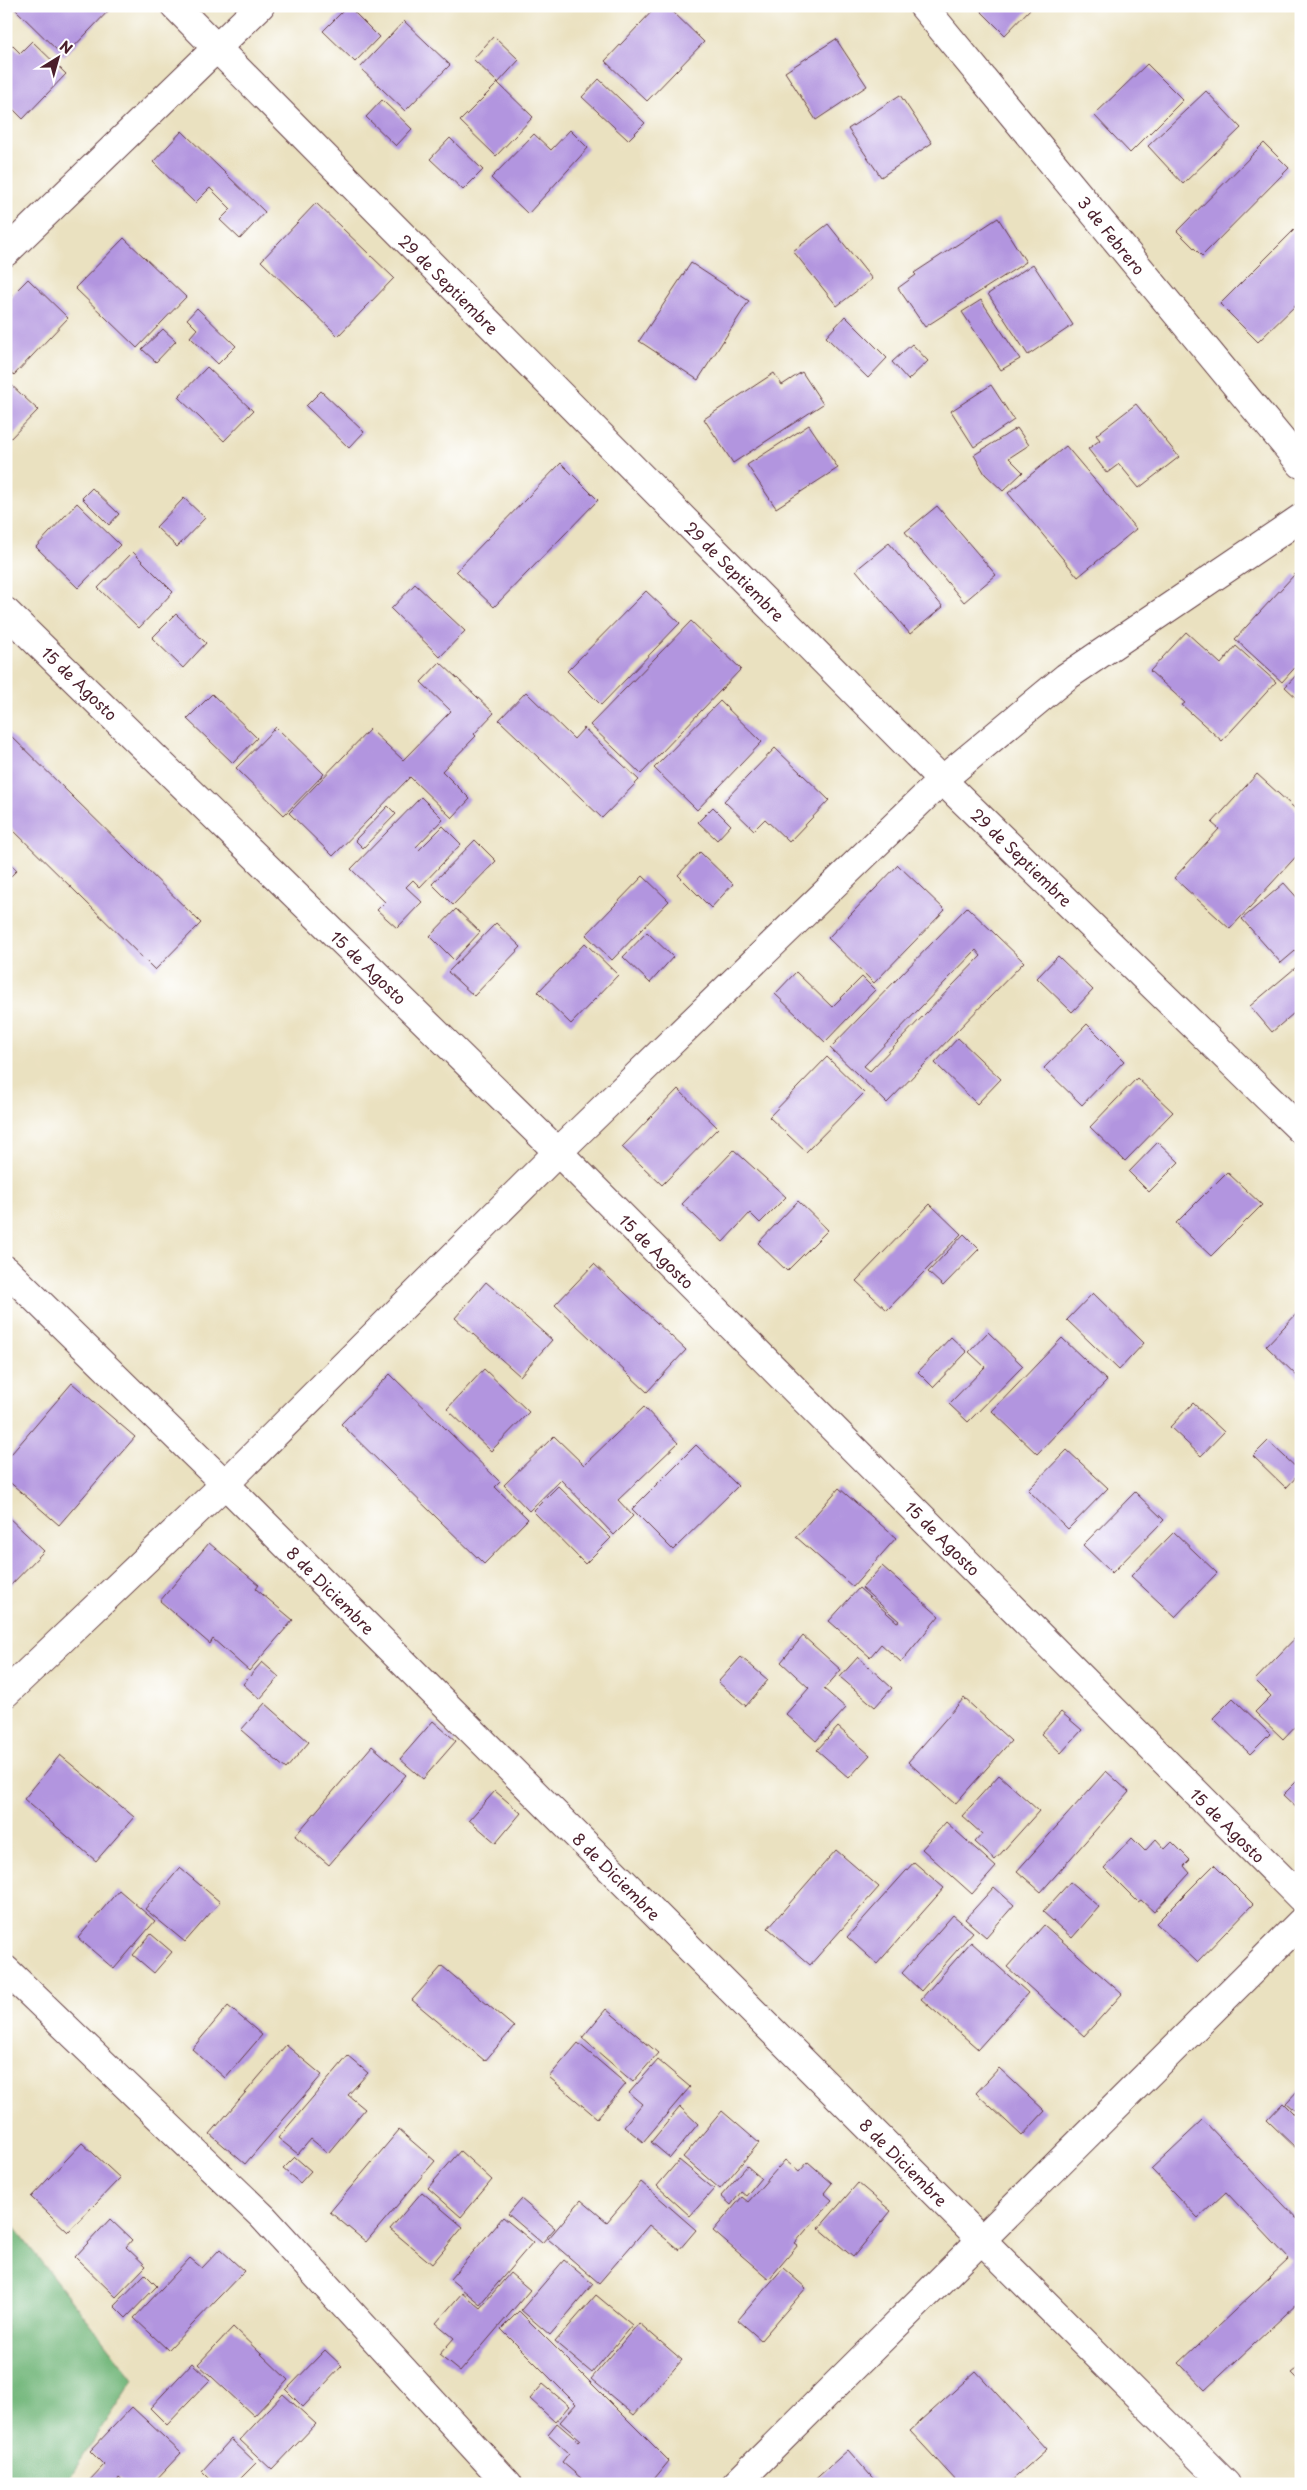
<svg xmlns="http://www.w3.org/2000/svg" width="1307" height="2490" font-family="'Playpen Sans',sans-serif">
  <rect width="100%" height="100%" fill="#fff"/>
  <filter id="ink" filterUnits="userSpaceOnUse"><feTurbulence type="fractalNoise" baseFrequency=".02" numOctaves="2"/><feDisplacementMap in="SourceGraphic" scale="10" xChannelSelector="R" yChannelSelector="G"/><feConvolveMatrix kernelMatrix="1 2 1 2 8 2 1 2 1" color-interpolation-filters="sRGB"/></filter>
  <filter id="wash" filterUnits="userSpaceOnUse"><feTurbulence type="fractalNoise" baseFrequency=".0096" numOctaves="4" result="noise"/><feDisplacementMap in="SourceGraphic" scale="20" xChannelSelector="R" yChannelSelector="G"/><feGaussianBlur stdDeviation="1.12" result="paint"/><feColorMatrix in="noise" values="0 0 0 0 0 0 0 0 0 0 0 0 0 0 0 0 0 1.4 0 .05"/><feComposite in="paint" operator="in"/></filter>
  <g filter="url(#wash)">
    <rect width="100%" height="100%" fill="#eae1c0"/>
    <polygon fill="#74b87d" stroke="#5f6c54" points="6,2217 134,2380 65,2484 6,2484"/>
    <g id="blocks">
      <g fill="#b295df" fill-rule="evenodd">
        <polygon points="12,6 113,6 64,57"/>
        <polygon points="348,6 379,37 355,62 323,31"/>
        <polygon points="657,6 667,6 704,42 647,101 605,61"/>
        <polygon points="976,6 1033,6 1005,35"/>
        <polygon points="404,21 450,65 405,111 360,68"/>
        <polygon points="494,36 519,60 498,83 473,59"/>
        <polygon points="6,39 20,53 32,41 66,74 23,119 6,102"/>
        <polygon points="836,39 867,86 816,120 785,72"/>
        <polygon points="1147,64 1183,100 1130,153 1094,115"/>
        <polygon points="599,79 645,123 628,140 582,97"/>
        <polygon points="498,83 533,117 496,156 460,121"/>
        <polygon points="1206,91 1241,128 1183,184 1148,146"/>
        <polygon points="900,95 932,143 881,177 848,129"/>
        <polygon points="382,100 412,129 396,146 366,117"/>
        <polygon points="570,130 588,148 528,214 491,178 534,134 551,150"/>
        <polygon points="182,131 265,212 240,239 220,220 231,209 210,188 195,203 153,162"/>
        <polygon points="450,138 483,170 463,190 430,159"/>
        <polygon points="1264,143 1289,168 1202,256 1177,231"/>
        <polygon points="316,203 394,278 338,336 261,261"/>
        <polygon points="998,218 1026,262 925,327 898,288 916,275 914,273"/>
        <polygon points="1301,223 1301,300 1258,342 1220,304"/>
        <polygon points="828,224 872,279 837,306 793,251"/>
        <polygon points="124,238 186,297 137,348 75,288"/>
        <polygon points="691,263 749,301 698,380 639,341"/>
        <polygon points="1033,264 1073,325 1028,355 988,294"/>
        <polygon points="28,279 68,318 14,375 6,367 6,301"/>
        <polygon points="981,300 1020,359 1001,370 962,312"/>
        <polygon points="197,308 236,346 218,364 190,337 197,329 187,319"/>
        <polygon points="845,316 887,358 868,378 826,337"/>
        <polygon points="163,329 176,341 156,362 142,349"/>
        <polygon points="912,344 928,361 908,380 892,362"/>
        <polygon points="207,367 253,411 224,441 178,397"/>
        <polygon points="802,372 823,404 733,463 704,419 774,373 782,385"/>
        <polygon points="6,380 38,410 6,443"/>
        <polygon points="991,385 1014,420 974,447 951,411"/>
        <polygon points="321,391 364,432 349,448 306,406"/>
        <polygon points="1136,404 1179,457 1139,488 1119,464 1107,473 1088,449 1100,440 1096,435"/>
        <polygon points="809,425 838,468 776,508 747,465"/>
        <polygon points="1017,428 1029,445 1009,458 1023,472 1003,491 985,474 974,455"/>
        <polygon points="1066,446 1136,529 1078,577 1008,493"/>
        <polygon points="561,463 598,500 494,607 456,571"/>
        <polygon points="92,488 119,514 109,525 82,498"/>
        <polygon points="184,498 205,518 177,547 156,527"/>
        <polygon points="77,503 120,545 78,588 36,547"/>
        <polygon points="937,506 996,575 964,602 905,532"/>
        <polygon points="889,543 943,607 910,634 856,570"/>
        <polygon points="133,552 173,592 139,628 98,588"/>
        <polygon points="1295,574 1301,580 1301,661 1282,682 1235,639"/>
        <polygon points="415,584 465,631 440,657 391,609"/>
        <polygon points="646,591 680,623 601,705 567,671"/>
        <polygon points="176,614 206,643 183,668 152,638"/>
        <polygon points="691,621 741,669 641,774 590,725"/>
        <polygon points="1186,632 1221,664 1236,646 1276,682 1222,741 1182,705 1185,703 1150,671"/>
        <polygon points="440,662 494,713 474,734 476,736 442,771 470,799 452,818 410,777 333,856 289,813 370,729 403,760 451,711 421,682"/>
        <polygon points="1301,670 1301,702 1285,687"/>
        <polygon points="526,692 574,739 584,728 639,780 602,818 499,720"/>
        <polygon points="212,694 257,738 233,763 187,719"/>
        <polygon points="720,701 762,742 697,810 654,768"/>
        <polygon points="276,727 324,774 284,815 236,768"/>
        <polygon points="6,731 201,923 155,970 6,823"/>
        <polygon points="775,748 829,800 789,842 765,819 754,830 724,801"/>
        <polygon points="1257,774 1301,814 1301,851 1230,929 1174,878 1219,829 1212,823"/>
        <polygon points="421,797 443,819 416,847 419,850 443,826 461,844 420,887 413,880 406,887 422,902 397,928 377,910 385,902 351,869"/>
        <polygon points="388,806 396,814 363,848 355,840"/>
        <polygon points="713,807 731,825 717,840 698,822"/>
        <polygon points="475,840 496,861 453,905 432,884"/>
        <polygon points="700,852 733,884 711,908 678,875"/>
        <polygon points="6,860 17,870 6,881"/>
        <polygon points="898,865 945,910 874,983 828,938"/>
        <polygon points="643,876 669,901 612,960 586,935"/>
        <polygon points="1284,883 1301,902 1301,946 1281,963 1242,919"/>
        <path d="M 967,907 L 1024,962 L 887,1103 L 830,1048 ZM 976,950 L 981,956 L 870,1071 L 864,1066 Z"/>
        <polygon points="456,909 480,932 454,960 430,936"/>
        <polygon points="496,923 521,947 474,996 448,972"/>
        <polygon points="647,932 673,957 650,983 623,957"/>
        <polygon points="585,943 618,975 571,1024 538,992"/>
        <polygon points="1058,956 1093,990 1072,1012 1037,978"/>
        <polygon points="1301,963 1301,1007 1272,1032 1250,1006"/>
        <polygon points="796,972 832,1007 862,977 875,990 825,1042 775,994"/>
        <polygon points="1087,1024 1124,1061 1082,1105 1044,1068"/>
        <polygon points="958,1038 1001,1079 977,1104 935,1063"/>
        <polygon points="827,1057 864,1093 806,1152 769,1117"/>
        <polygon points="1137,1078 1173,1112 1125,1161 1090,1127"/>
        <polygon points="678,1089 718,1128 662,1185 622,1147"/>
        <polygon points="1158,1142 1179,1162 1149,1192 1129,1172"/>
        <polygon points="734,1150 786,1197 760,1223 750,1213 723,1242 682,1204"/>
        <polygon points="1227,1172 1262,1205 1211,1256 1176,1223"/>
        <polygon points="798,1201 828,1230 787,1271 758,1243"/>
        <polygon points="930,1204 961,1234 887,1310 856,1281"/>
        <polygon points="964,1234 979,1249 943,1286 928,1272"/>
        <polygon points="594,1264 686,1350 647,1392 555,1305"/>
        <polygon points="486,1282 552,1340 520,1376 455,1318"/>
        <polygon points="1093,1293 1144,1343 1119,1370 1067,1320"/>
        <polygon points="1301,1309 1301,1380 1266,1346"/>
        <polygon points="988,1332 1023,1366 968,1422 949,1404 985,1367 969,1352"/>
        <polygon points="951,1337 967,1352 933,1387 918,1372"/>
        <polygon points="1062,1338 1107,1381 1037,1454 992,1411"/>
        <polygon points="484,1369 529,1412 491,1451 447,1409"/>
        <polygon points="390,1374 500,1482 495,1487 528,1519 484,1564 341,1424"/>
        <polygon points="72,1383 135,1437 59,1525 6,1479 6,1460"/>
        <polygon points="1193,1403 1224,1432 1201,1456 1170,1427"/>
        <polygon points="644,1407 678,1443 618,1500 633,1516 614,1535 561,1480 529,1511 504,1485 554,1436 584,1465"/>
        <polygon points="1268,1441 1301,1472 1286,1488 1253,1456"/>
        <polygon points="696,1445 738,1486 673,1550 632,1509"/>
        <polygon points="1067,1450 1108,1488 1068,1529 1028,1490"/>
        <polygon points="558,1486 611,1538 585,1564 533,1511"/>
        <polygon points="839,1488 896,1538 853,1587 796,1537"/>
        <polygon points="1135,1492 1164,1520 1112,1573 1083,1545"/>
        <polygon points="6,1515 44,1551 6,1590"/>
        <polygon points="1174,1532 1217,1573 1175,1617 1131,1576"/>
        <polygon points="209,1543 259,1585 256,1589 293,1620 249,1671 213,1639 210,1644 160,1601"/>
        <polygon points="882,1566 939,1616 901,1662 881,1644 870,1657 829,1621 859,1588 897,1622 899,1621 862,1588"/>
        <polygon points="1299,1634 1301,1720 1283,1739 1255,1712 1271,1696 1255,1680"/>
        <polygon points="803,1636 841,1670 824,1689 846,1708 816,1741 786,1714 809,1688 781,1662"/>
        <polygon points="741,1657 768,1680 746,1706 718,1682"/>
        <polygon points="858,1657 892,1688 875,1707 840,1677"/>
        <polygon points="262,1662 279,1677 260,1699 243,1684"/>
        <polygon points="964,1698 1011,1741 955,1804 908,1762"/>
        <polygon points="1233,1698 1270,1734 1250,1754 1213,1718"/>
        <polygon points="265,1703 309,1742 286,1769 241,1730"/>
        <polygon points="1061,1712 1082,1730 1061,1753 1041,1734"/>
        <polygon points="433,1721 456,1741 423,1779 400,1759"/>
        <polygon points="838,1727 870,1755 849,1778 817,1750"/>
        <polygon points="372,1746 406,1775 329,1865 295,1836"/>
        <polygon points="60,1755 134,1817 96,1861 24,1799"/>
        <polygon points="1106,1771 1129,1792 1041,1892 1017,1871"/>
        <polygon points="999,1775 1039,1811 995,1860 975,1842 982,1834 962,1816"/>
        <polygon points="1301,1777 1301,1812 1283,1795"/>
        <polygon points="495,1791 521,1813 496,1843 469,1820"/>
        <polygon points="946,1822 996,1867 972,1894 922,1849"/>
        <polygon points="1132,1838 1145,1851 1156,1839 1165,1849 1172,1842 1190,1860 1184,1866 1190,1873 1154,1912 1141,1900 1138,1902 1104,1868"/>
        <polygon points="836,1850 879,1887 810,1965 768,1928"/>
        <polygon points="914,1862 944,1888 877,1964 847,1937"/>
        <polygon points="1214,1865 1253,1904 1197,1962 1156,1923"/>
        <polygon points="180,1868 220,1902 185,1942 145,1909"/>
        <polygon points="1070,1882 1099,1907 1072,1938 1043,1912"/>
        <polygon points="994,1887 1014,1905 986,1937 965,1919"/>
        <polygon points="119,1890 155,1921 114,1969 78,1938"/>
        <polygon points="953,1915 973,1932 921,1991 902,1973"/>
        <polygon points="1044,1925 1122,1994 1084,2036 1007,1967"/>
        <polygon points="151,1934 172,1952 154,1973 133,1955"/>
        <polygon points="971,1942 1028,1993 978,2049 921,1999"/>
        <polygon points="442,1966 514,2027 485,2061 412,2000"/>
        <polygon points="228,2006 262,2035 225,2078 192,2049"/>
        <polygon points="606,2009 658,2053 633,2082 582,2038"/>
        <polygon points="578,2043 626,2084 597,2118 549,2077"/>
        <polygon points="286,2045 322,2075 245,2164 210,2134"/>
        <polygon points="348,2056 368,2073 348,2095 365,2109 328,2153 311,2139 298,2154 278,2138"/>
        <polygon points="658,2060 690,2087 643,2142 624,2126 642,2104 629,2093"/>
        <polygon points="999,2068 1045,2111 1022,2136 976,2093"/>
        <polygon points="1301,2087 1301,2116 1286,2103"/>
        <polygon points="1283,2103 1301,2121 1301,2153 1267,2120"/>
        <polygon points="680,2107 698,2124 670,2158 651,2142"/>
        <polygon points="722,2111 759,2143 720,2189 683,2157"/>
        <polygon points="1203,2120 1301,2223 1301,2300 1205,2390 1179,2363 1289,2259 1226,2192 1198,2218 1151,2169"/>
        <polygon points="399,2130 435,2161 366,2242 330,2212"/>
        <polygon points="82,2143 120,2178 68,2232 31,2197"/>
        <polygon points="460,2151 492,2180 461,2217 428,2188"/>
        <polygon points="295,2157 311,2171 300,2183 283,2169"/>
        <polygon points="679,2160 714,2189 690,2216 657,2186"/>
        <polygon points="785,2160 799,2172 808,2162 832,2183 824,2193 832,2200 795,2243 798,2245 769,2279 713,2231 742,2197 748,2202"/>
        <polygon points="747,2166 761,2178 746,2196 741,2192 731,2205 721,2196"/>
        <polygon points="641,2182 696,2230 679,2250 649,2225 599,2283 548,2239 581,2200 607,2222"/>
        <polygon points="858,2183 891,2211 853,2257 819,2228"/>
        <polygon points="422,2192 463,2227 432,2264 390,2229"/>
        <polygon points="521,2199 555,2228 542,2243 508,2214"/>
        <polygon points="503,2217 533,2242 480,2304 450,2279"/>
        <polygon points="110,2219 132,2240 126,2247 146,2266 116,2297 75,2257"/>
        <polygon points="220,2249 244,2271 168,2350 134,2318 190,2258 202,2268"/>
        <polygon points="564,2260 593,2284 550,2335 521,2310"/>
        <polygon points="783,2268 806,2288 761,2340 738,2320"/>
        <polygon points="510,2273 530,2290 460,2372 439,2355 454,2338 436,2323 462,2293 480,2308"/>
        <polygon points="145,2274 157,2286 126,2318 114,2306"/>
        <polygon points="596,2295 632,2325 592,2373 555,2342"/>
        <polygon points="519,2311 669,2461 650,2484 588,2484 562,2462 569,2453 548,2434 557,2423 579,2442 581,2440 560,2422 576,2404 501,2329"/>
        <polygon points="639,2323 682,2360 634,2415 591,2379"/>
        <polygon points="233,2327 288,2380 254,2416 198,2364"/>
        <polygon points="325,2350 342,2366 303,2407 286,2390"/>
        <polygon points="192,2363 210,2380 167,2425 150,2408"/>
        <polygon points="1301,2366 1301,2382 1292,2373"/>
        <polygon points="976,2371 1047,2449 1008,2484 959,2484 910,2431"/>
        <polygon points="543,2384 569,2406 555,2422 530,2399"/>
        <polygon points="283,2394 316,2424 272,2470 240,2440"/>
        <polygon points="132,2407 181,2453 152,2484 126,2484 119,2478 116,2484 86,2484 104,2465 90,2451"/>
        <polygon points="231,2439 256,2463 235,2484 215,2484 202,2471"/>
        <polygon points="848,2450 878,2484 810,2484"/>
      </g>
    </g>
  </g>
  <g filter="url(#ink)">
    <use href="#blocks" fill-opacity="0" stroke="#623c41" stroke-width="1"/>
    <g fill="none" stroke-linecap="round" stroke-linejoin="round">
      <g stroke="#623c41" stroke-width="30">
        <g id="street">
          <polyline points="175,6 942,780 1301,1130"/>
          <polyline points="923,6 1301,464"/>
          <polyline points="6,252 260,6"/>
          <polyline points="6,612 558,1152 1301,1898"/>
          <polyline points="6,1693 225,1484 558,1152 942,780 1066,677 1301,518"/>
          <polyline points="6,1970 263,2217 508,2484"/>
          <polyline points="736,2484 1301,1922"/>
        </g>
      </g>
      <g stroke="#623c41" stroke-width="30">
        <polyline id="secondary" points="6,1270 225,1484 1226,2484"/>
      </g>
      <use href="#street" stroke="#fff" stroke-width="28"/>
      <use href="#secondary" stroke="#fff" stroke-width="28"/>
    </g>
  </g>
  <g text-anchor="middle" dominant-baseline="central" stroke-width="4" stroke-linejoin="round" paint-order="stroke">
    <g font-size="16" fill="#4a1f2b" stroke="#fff">
      <text transform="translate(1112 235) rotate(51)">3 de Febrero</text>
      <text transform="translate(449 284) rotate(45)">29 de Septiembre</text>
      <text transform="translate(735 571) rotate(45)">29 de Septiembre</text>
      <text transform="translate(80 683) rotate(44)">15 de Agosto</text>
      <text transform="translate(1022 857) rotate(44)">29 de Septiembre</text>
      <text transform="translate(369 967) rotate(44)">15 de Agosto</text>
      <text transform="translate(657 1251) rotate(45)">15 de Agosto</text>
      <text transform="translate(943 1538) rotate(45)">15 de Agosto</text>
      <text transform="translate(331 1590) rotate(45)">8 de Diciembre</text>
      <text transform="translate(1228 1825) rotate(45)">15 de Agosto</text>
      <text transform="translate(617 1876) rotate(45)">8 de Diciembre</text>
      <text transform="translate(904 2162) rotate(45)">8 de Diciembre</text>
    </g>
  </g>
  <rect width="1307" height="2490" fill="none" stroke="#fff" stroke-width="25"/>
  <g transform="translate(58 58) rotate(37)" stroke="#ffffff" stroke-width="4" paint-order="stroke">
  <path d="M0-4L9 19L0 12L-9 19Z" fill="#4a1f2b"/>
  <text y="-8" font-size="14" font-weight="bold" text-anchor="middle" fill="#4a1f2b">N</text>
  </g>
</svg>
